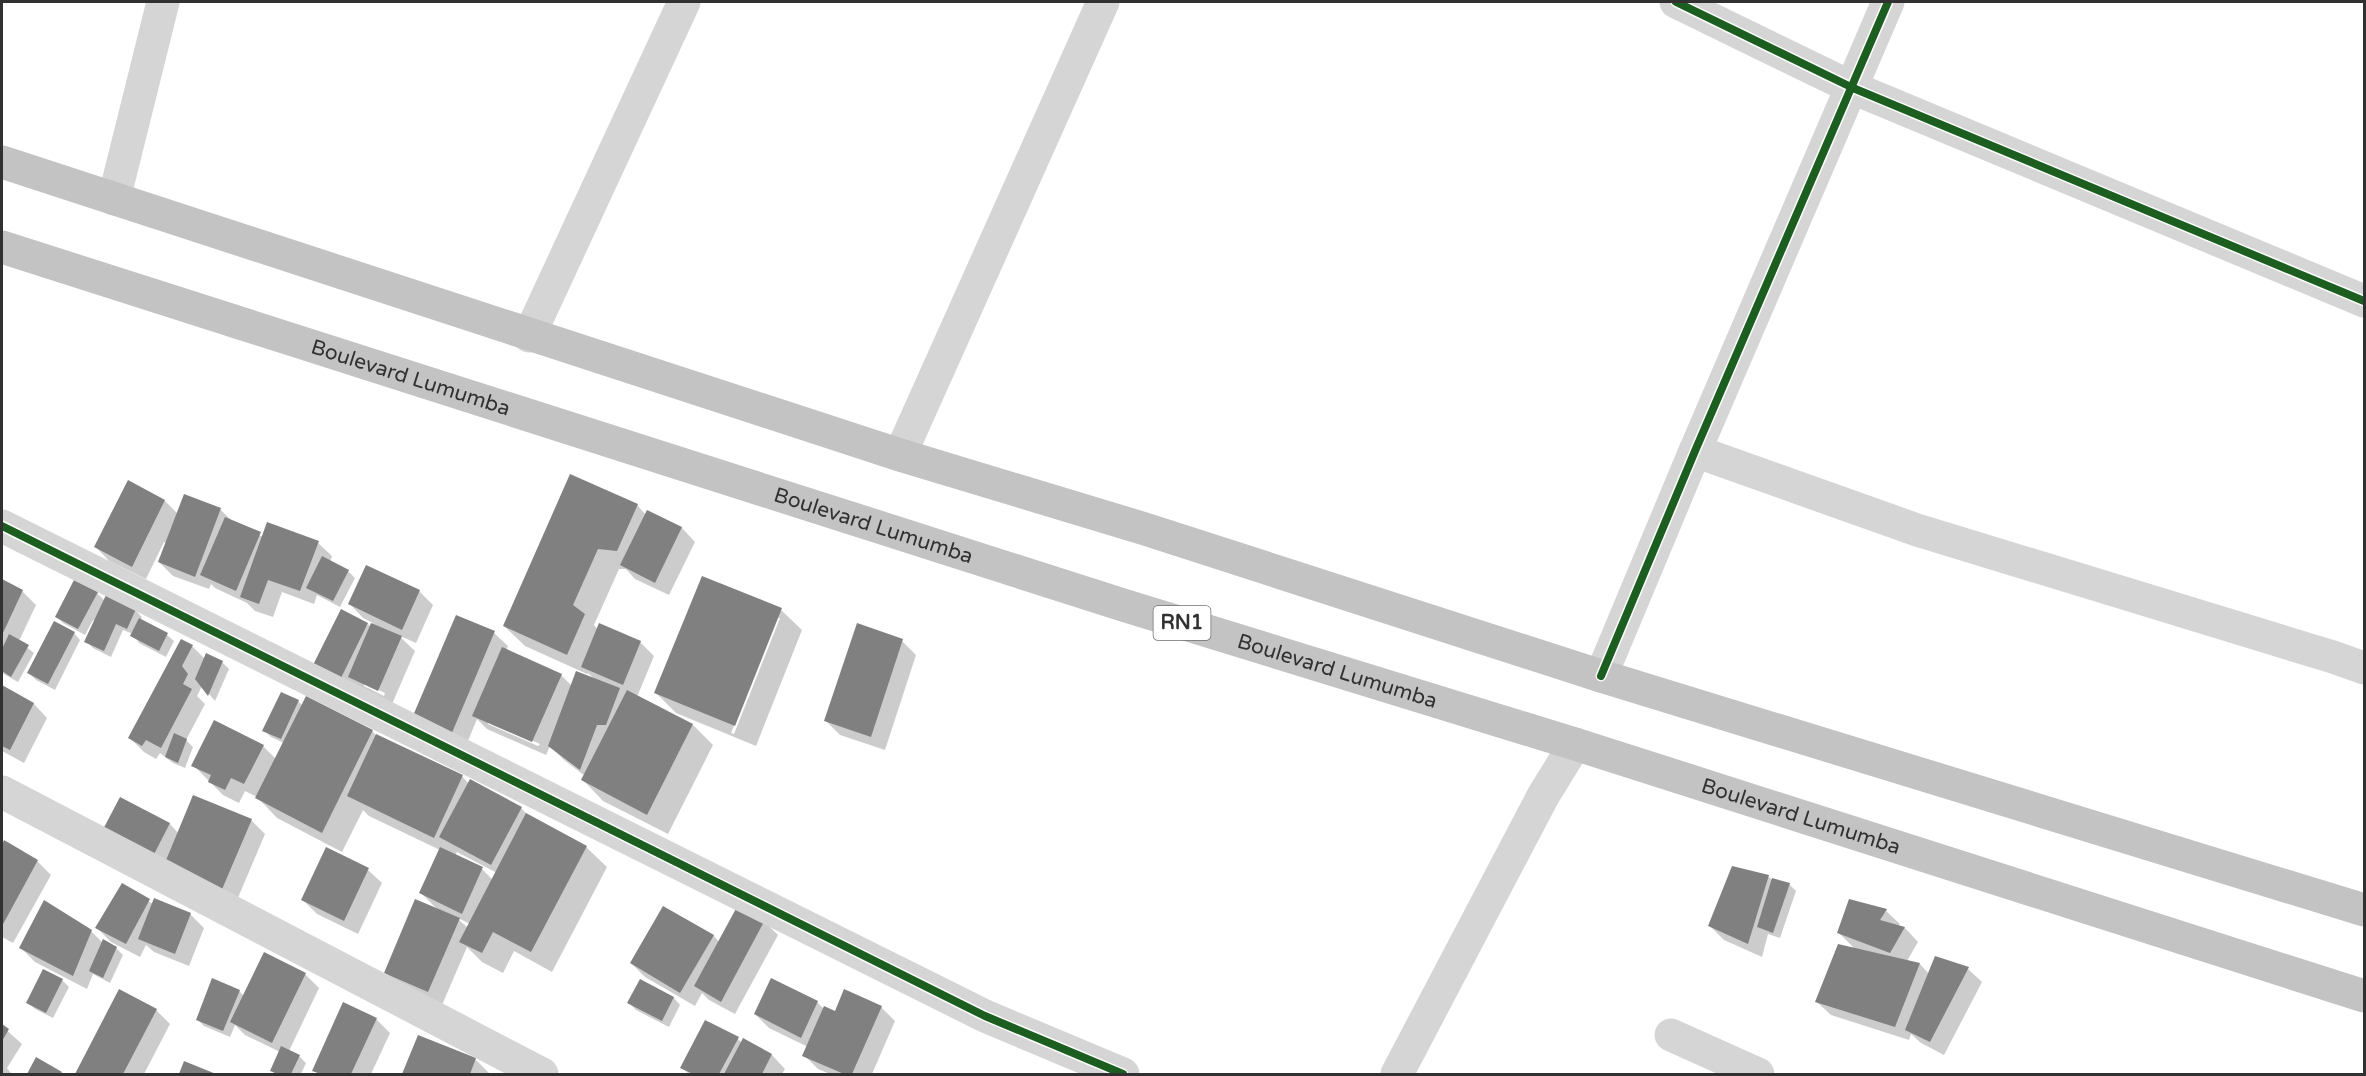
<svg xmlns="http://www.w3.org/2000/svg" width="2366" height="1076" font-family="'Varela Round',sans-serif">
  <rect width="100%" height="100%" fill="#fff"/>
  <g fill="#0003" fill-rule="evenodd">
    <polygon points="129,482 165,501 178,514 220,509 233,522 263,537 318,543 332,556 330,562 348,571 355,578 340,607 317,595 314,604 282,592 273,617 255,611 247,603 215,588 211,584 209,589 173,576 159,562 167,543 164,542 146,579 109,561 96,547"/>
    <path d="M 637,505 L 646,515 L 648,512 L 682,528 L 695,542 L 669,595 L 635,579 L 626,569 L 619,569 L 594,625 L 598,630 L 640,642 L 654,656 L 637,697 L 693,725 L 713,745 L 668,834 L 603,801 L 583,780 L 585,776 L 564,760 L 550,746 L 546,755 L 487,729 L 477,719 L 465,748 L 428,731 L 457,617 L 494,633 L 508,646 L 506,651 L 561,675 L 572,686 L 596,681 L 588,673 L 587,674 L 525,646 L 504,626 ZM 488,721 L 540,744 L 538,746 L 488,724 Z"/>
    <polygon points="2,581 22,591 36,605 19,641 34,653 18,682 2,673"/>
    <path d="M 419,591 L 433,605 L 416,643 L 398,635 L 415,651 L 392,704 L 328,679 L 368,624 L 371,627 L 373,623 L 363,618 L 350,604 ZM 364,683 L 385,693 L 384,696 L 364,686 Z"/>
    <polygon points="97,593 105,601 135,610 142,617 140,621 167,635 174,641 166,657 139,643 133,634 123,630 111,657 93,648 86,641 95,621 93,620 85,635 63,623 56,616"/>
    <path d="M 781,610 L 802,630 L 756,746 L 676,713 L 656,693 ZM 777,618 L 780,618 L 734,734 L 731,733 Z"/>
    <polygon points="74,633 80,640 55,690 36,680 29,673"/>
    <polygon points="181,641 192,646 205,659 222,662 229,669 215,701 202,686 197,696 205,704 186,740 193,747 185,768 173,763 160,753 156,759 144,752 130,738"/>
    <polygon points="902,641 916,655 885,750 840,735 826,721"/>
    <polygon points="2,687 34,704 47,718 24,763 2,751"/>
    <path d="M 307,698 L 372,731 L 377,736 L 462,776 L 469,784 L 521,808 L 530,817 L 586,847 L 607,867 L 552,972 L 514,951 L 503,973 L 482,962 L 467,947 L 442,1005 L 399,986 L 385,972 L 438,910 L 421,893 L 440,850 L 369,816 L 363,810 L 342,852 L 277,818 L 257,797 L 245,791 L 239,803 L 223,795 L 193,765 L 263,746 L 276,759 L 284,743 L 271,737 L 264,730 L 298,701 L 303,706 ZM 457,852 L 497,873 L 493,880 L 480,867 L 455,856 ZM 458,918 L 470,924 L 468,928 L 458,919 Z"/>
    <polygon points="120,799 170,824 178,833 251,820 265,834 234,907 166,872"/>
    <polygon points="5,843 37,861 51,875 13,943 2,937 2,848"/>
    <polygon points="327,849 368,870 382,883 358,934 317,914 303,900"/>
    <polygon points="1768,876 1773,881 1789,884 1796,891 1780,938 1768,934 1762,957 1724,940 1710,926"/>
    <polygon points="122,885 153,904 190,914 204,928 189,966 154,952 146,945 140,957 111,942 97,928"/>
    <polygon points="1850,901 1886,911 1900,924 1898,926 1905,928 1918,942 1907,961 1920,964 1929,974 1936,958 1968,969 1982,982 1944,1055 1921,1043 1911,1034 1909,1040 1831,1015 1817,1002 1856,950 1838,932"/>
    <polygon points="45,902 91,931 103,943 116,948 123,955 110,983 93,974 87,989 35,962 21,948"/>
    <polygon points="664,908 714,936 719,942 764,921 778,935 735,1014 709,1000 702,993 695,1006 645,977 631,963"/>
    <polygon points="265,954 306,975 319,988 289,1051 299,1056 306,1063 301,1074 275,1074 272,1071 280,1052 245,1035 235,1025 230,1037 204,1026 197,1019 239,991 244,996"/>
    <polygon points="62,980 69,987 53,1018 35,1009 28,1002"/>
    <polygon points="641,981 674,998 680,1005 669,1027 636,1010 629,1003"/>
    <polygon points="120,991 156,1010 170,1024 144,1074 77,1074"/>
    <polygon points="817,1002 824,1009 835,1013 881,1007 895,1021 872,1074 830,1074 818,1069 804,1055 808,1047 769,1028 755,1014"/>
    <polygon points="376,1019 390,1033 371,1074 318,1074 314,1070"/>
    <polygon points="2,1026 22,1044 7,1068 11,1073 10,1074 2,1074"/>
    <polygon points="418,1037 475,1059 490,1074 404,1074"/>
    <polygon points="738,1039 742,1043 743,1040 772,1055 785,1069 782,1074 689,1074 682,1068"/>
  </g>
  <g fill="#808080">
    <polygon points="570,474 638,504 617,551 598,549 573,605 585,614 567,655 503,626"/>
    <polygon points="128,480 165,500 132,567 94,547"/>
    <polygon points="184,494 221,508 195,577 158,562"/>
    <polygon points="647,510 682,527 655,583 620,565"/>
    <polygon points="225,517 261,532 236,591 200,575"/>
    <polygon points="267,522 319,541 300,591 268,580 259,604 240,597"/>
    <polygon points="322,556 349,570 333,601 306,588"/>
    <polygon points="366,565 420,590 402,630 348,604"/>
    <polygon points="702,576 782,608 735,726 654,693"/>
    <polygon points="2,579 23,590 2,635"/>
    <polygon points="74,580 98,592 78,629 55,617"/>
    <polygon points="106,595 136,609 127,629 116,624 104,651 84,642"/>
    <polygon points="341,609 368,623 340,680 313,665"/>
    <polygon points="456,615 495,631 451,735 412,718"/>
    <polygon points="139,618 168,633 159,651 130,636"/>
    <polygon points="54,621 75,632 48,684 27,673"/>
    <polygon points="371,623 402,636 378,691 348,677"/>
    <polygon points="599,623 641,641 623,685 581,667"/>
    <polygon points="857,623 903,639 871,737 824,721"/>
    <polygon points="9,634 29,645 11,677 2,671 2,649"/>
    <polygon points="181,639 193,645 182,666 188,674 183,684 192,689 161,748 146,740 142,746 128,738"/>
    <polygon points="502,647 562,674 532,742 472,716"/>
    <polygon points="206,653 223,661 208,696 195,679"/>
    <polygon points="576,671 620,688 606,725 597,725 580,770 548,746"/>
    <polygon points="2,685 34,703 10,750 2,746"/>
    <polygon points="627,690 693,724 647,815 581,780"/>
    <polygon points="281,692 299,700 281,739 262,731"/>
    <polygon points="306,696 373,730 322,833 255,798"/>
    <polygon points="214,720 264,745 244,784 231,778 225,790 208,782 211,775 191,766"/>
    <polygon points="174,733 187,739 178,763 165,757"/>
    <polygon points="376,734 463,775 434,838 347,796"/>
    <polygon points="470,779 522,807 491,865 439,837"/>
    <polygon points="193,795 252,819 220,894 162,870"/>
    <polygon points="120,797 170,823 149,864 99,837"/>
    <polygon points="526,813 587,846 531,952 493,932 482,953 459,942"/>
    <polygon points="4,840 38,860 2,926 2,845"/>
    <polygon points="326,847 369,868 344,921 301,900"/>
    <polygon points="440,847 483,867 462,914 419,893"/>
    <polygon points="1732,866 1769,875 1748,944 1708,926"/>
    <polygon points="1772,878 1790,883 1773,933 1757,927"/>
    <polygon points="122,883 150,899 126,944 95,928"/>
    <polygon points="154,898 191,913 175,954 138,939"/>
    <polygon points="415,899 460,918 428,992 384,973"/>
    <polygon points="1849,899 1887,909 1880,920 1905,927 1890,953 1837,933"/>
    <polygon points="44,900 92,930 73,976 19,948"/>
    <polygon points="738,905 765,920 721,1002 694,986"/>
    <polygon points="663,906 714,935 680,993 630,963"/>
    <polygon points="103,939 117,947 103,978 89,971"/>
    <polygon points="1838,944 1920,963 1895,1027 1815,1002"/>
    <polygon points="264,952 306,973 272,1043 230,1022"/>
    <polygon points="1935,956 1969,967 1930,1042 1905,1030"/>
    <polygon points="43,969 63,979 46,1013 26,1003"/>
    <polygon points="212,978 240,990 223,1031 196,1020"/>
    <polygon points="771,978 818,1001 801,1038 754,1014"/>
    <polygon points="640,979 674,997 662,1021 627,1003"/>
    <polygon points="119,989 157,1009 123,1074 75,1074"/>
    <polygon points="844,989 882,1006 852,1074 844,1074 802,1056 824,1006 835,1011"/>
    <polygon points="343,1002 377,1018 351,1074 321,1074 312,1071"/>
    <polygon points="705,1020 739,1037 719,1074 693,1074 680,1068"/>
    <polygon points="2,1024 9,1029 2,1041"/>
    <polygon points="418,1035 476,1058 470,1074 402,1074"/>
    <polygon points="743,1038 772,1054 762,1074 724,1074"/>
    <polygon points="281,1046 300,1055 291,1074 278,1074 270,1071"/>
    <polygon points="36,1057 62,1072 61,1074 27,1074"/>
    <polygon points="184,1061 216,1074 179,1074"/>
  </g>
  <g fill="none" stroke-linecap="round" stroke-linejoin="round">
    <g stroke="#d5d5d5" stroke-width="33">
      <polyline points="1676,2 1853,88 2364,301"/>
      <polyline points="114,199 163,2"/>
      <polyline points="529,336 684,2"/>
      <polyline points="1695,451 1917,530 2333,657 2364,668"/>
      <polyline points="900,455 1103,2"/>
      <polyline points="2,526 985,1016 1123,1074"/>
      <polyline points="1601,676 1695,451 1888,2"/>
      <polyline points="2,792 542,1074"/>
      <polyline points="1671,1035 1758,1074"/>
      <polyline points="1397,1074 1543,796 1575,744"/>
    </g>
    <g stroke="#c3c3c3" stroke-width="33">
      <polyline points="2,162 900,455 1145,529 1601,676 2364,910"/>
      <path id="s1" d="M 2,247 L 1123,605 L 1575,744 L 2364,996"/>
    </g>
    <g stroke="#fff" stroke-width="11">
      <g id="cycleway">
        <polyline points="1676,2 1853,88 2364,301"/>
        <polyline points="2,526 985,1016 1123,1074"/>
        <polyline points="1601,676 1695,451 1888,2"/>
      </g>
    </g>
    <use href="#cycleway" stroke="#1b5e20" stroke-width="8"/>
  </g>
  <g text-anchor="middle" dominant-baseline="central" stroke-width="6" stroke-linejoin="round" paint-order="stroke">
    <rect fill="#fff" stroke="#6f6f6f" stroke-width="1.5" x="1153.5" y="606" width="57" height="34" rx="4.5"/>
    <g font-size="20" font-weight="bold" fill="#313131">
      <text x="1182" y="623">RN1</text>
    </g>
    <g font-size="21" fill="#313131" stroke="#fff">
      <text stroke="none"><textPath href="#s1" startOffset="429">Boulevard Lumumba</textPath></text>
      <text stroke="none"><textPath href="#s1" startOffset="915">Boulevard Lumumba</textPath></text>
      <text stroke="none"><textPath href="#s1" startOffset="1401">Boulevard Lumumba</textPath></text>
      <text stroke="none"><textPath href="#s1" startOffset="1887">Boulevard Lumumba</textPath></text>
    </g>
  </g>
  <rect width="2366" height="1076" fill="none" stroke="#313131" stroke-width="6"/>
</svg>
